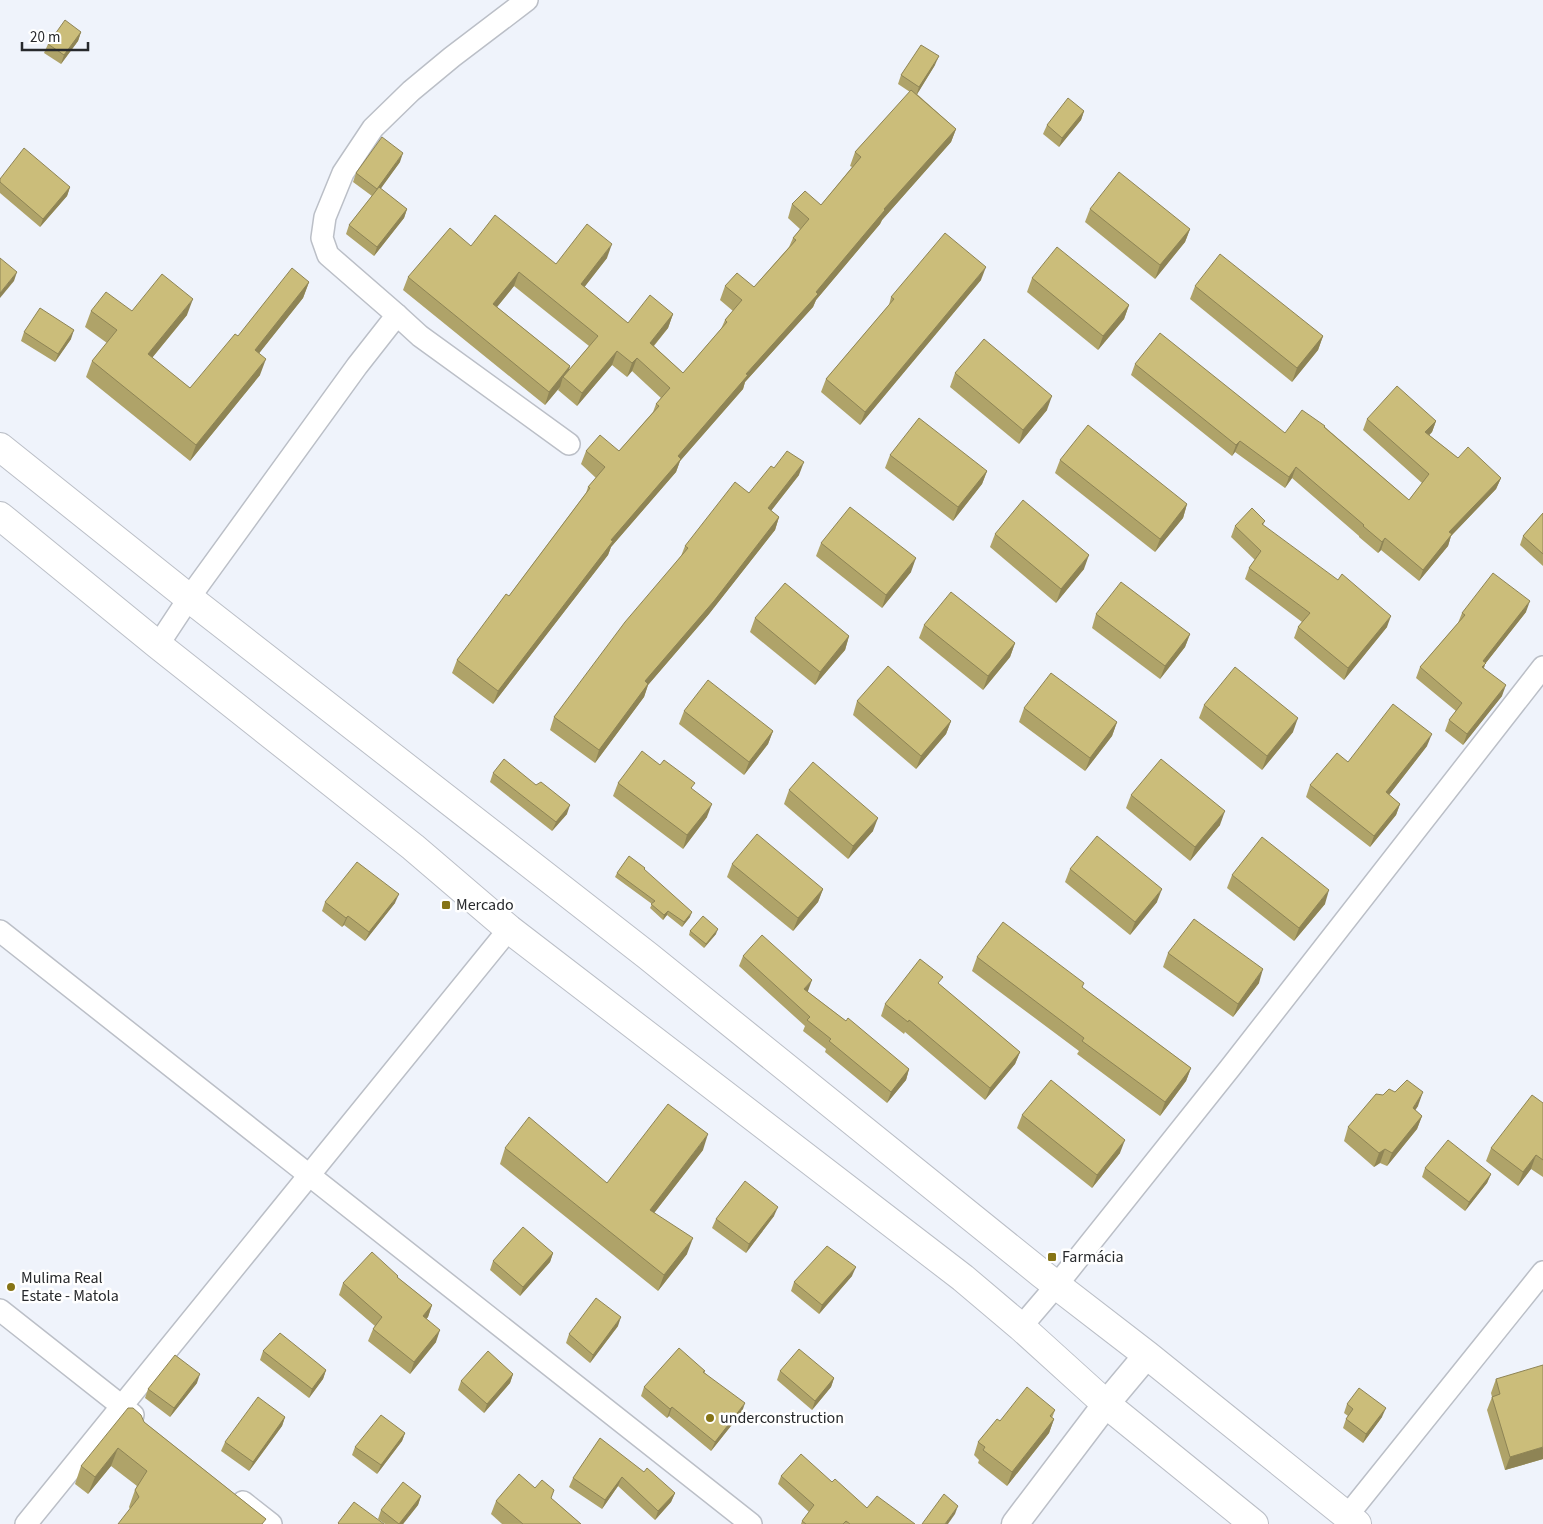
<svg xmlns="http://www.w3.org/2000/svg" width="1543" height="1524" font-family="'Source Sans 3',sans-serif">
  <rect width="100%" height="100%" fill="#eff3fb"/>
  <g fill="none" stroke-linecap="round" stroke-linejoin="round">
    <g stroke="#bbbfc7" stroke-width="24">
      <g id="minor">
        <polyline points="397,315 328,255 322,238 325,217 343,173 373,128 411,91 452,57 527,0"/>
        <polyline points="158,645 189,598 357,366 397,315 420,336 569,444"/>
        <polyline points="0,931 751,1524"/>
        <polyline points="0,1310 133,1415"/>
        <polyline points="1021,1327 1056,1286 1230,1068 1543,667"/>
        <polyline points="243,1502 271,1524"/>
        <polyline points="1347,1516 1543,1272"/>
        <polyline points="26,1524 509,929"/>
      </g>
    </g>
    <g stroke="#bbbfc7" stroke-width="29">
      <polyline id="tertiary" points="1015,1524 1106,1404 1147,1355"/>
    </g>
    <g stroke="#bbbfc7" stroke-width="30">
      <g id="trunk">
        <polyline points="0,447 189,598 648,956 1042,1274 1147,1355 1357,1524"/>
        <polyline points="0,516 158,645 413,847 509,929 963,1278 1021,1327 1106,1404 1254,1524"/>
      </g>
    </g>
    <use href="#minor" stroke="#fff" stroke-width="21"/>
    <use href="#tertiary" stroke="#fff" stroke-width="26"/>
    <use href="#trunk" stroke="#fff" stroke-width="28"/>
  </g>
  <g fill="#afa369" fill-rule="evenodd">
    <polygon points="81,32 78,41 61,64 44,53 48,44"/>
    <path d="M 935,65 L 917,94 L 956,129 L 951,142 L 882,220 L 880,224 L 816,300 L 813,307 L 745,382 L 743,389 L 680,461 L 676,472 L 611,547 L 608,555 L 493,704 L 452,673 L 457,660 L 509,596 L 586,493 L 588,487 L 596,478 L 581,464 L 586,451 L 619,451 L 653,412 L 656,404 L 661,398 L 632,371 L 627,377 L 612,365 L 577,406 L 558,390 L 560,387 L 545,405 L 403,290 L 408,277 L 471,246 L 556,264 L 607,258 L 584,287 L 628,323 L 673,314 L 668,328 L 654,346 L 683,373 L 721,329 L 725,320 L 733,311 L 720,300 L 725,286 L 754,287 L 789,247 L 793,238 L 800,229 L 788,218 L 792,204 L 821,205 L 852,167 L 850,166 L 855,152 L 910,92 L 898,84 L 901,75 ZM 514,286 L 589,346 L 569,370 L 570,366 L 497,307 Z"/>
    <polygon points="1084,111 1081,120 1059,147 1043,134 1047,125"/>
    <polygon points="400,162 380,189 407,209 404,218 374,256 346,234 349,225 372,196 353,182 356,173"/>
    <polygon points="0,179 70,187 67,196 40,227 0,193"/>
    <polygon points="1090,209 1190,229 1185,242 1155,279 1085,222"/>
    <polygon points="1032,278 1129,305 1124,319 1098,350 1027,292"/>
    <polygon points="981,280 860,425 821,392 826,379 889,305 891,297"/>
    <polygon points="309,282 303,298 259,353 260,375 190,461 86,377 92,361 107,343 85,327 91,311 132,311 187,315 152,358 190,388 238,336"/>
    <polygon points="1195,286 1323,336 1318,350 1292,382 1190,299"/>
    <polygon points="24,332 71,339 55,362 21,341"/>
    <polygon points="1135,364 1285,433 1325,427 1409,500 1422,483 1363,430 1367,419 1436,421 1432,432 1429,435 1458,458 1501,478 1496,489 1451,536 1448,546 1419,581 1381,550 1378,553 1359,537 1359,536 1292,478 1285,488 1235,452 1232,456 1131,375"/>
    <polygon points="955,373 1047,410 1019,444 950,387"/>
    <polygon points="890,455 987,471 982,484 953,521 885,468"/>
    <polygon points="1060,460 1187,504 1183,518 1155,552 1055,473"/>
    <polygon points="774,468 799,475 771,511 779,517 775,530 709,614 648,685 644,697 595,763 550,730 554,717 681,556 685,546 749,493"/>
    <polygon points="1543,513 1543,566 1520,545 1523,536"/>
    <polygon points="1265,521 1263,525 1387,627 1344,680 1294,638 1298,627 1302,622 1245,579 1249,568 1255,560 1231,537 1235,526"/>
    <polygon points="995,534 1084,569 1056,603 990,547"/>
    <polygon points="821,543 911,572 882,608 816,556"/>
    <polygon points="1526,612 1485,664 1484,668 1502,696 1463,745 1445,731 1449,720 1456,711 1416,678 1420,667 1458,623 1462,613"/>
    <polygon points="1096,614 1190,634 1185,647 1160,679 1092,628"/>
    <polygon points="755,618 849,636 845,650 815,685 750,632"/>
    <polygon points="924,625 1015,643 1010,657 983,690 919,638"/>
    <polygon points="857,701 951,721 946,734 916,769 853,715"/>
    <polygon points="1204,705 1293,732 1262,770 1199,718"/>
    <polygon points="1024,708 1117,722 1112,736 1085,771 1019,722"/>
    <polygon points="684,711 773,731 768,744 744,775 679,724"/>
    <polygon points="1427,746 1389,795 1400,804 1396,815 1370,847 1306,797 1310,785 1348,762"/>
    <polygon points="493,773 536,785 567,814 552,831 490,782"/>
    <polygon points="618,783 693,790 707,817 683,849 613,796"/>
    <polygon points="789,790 873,831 848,859 784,804"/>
    <polygon points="1131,795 1220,825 1190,861 1126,808"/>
    <polygon points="732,864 823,889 818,902 793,931 727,877"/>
    <polygon points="645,868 645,870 690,917 682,927 667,915 663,920 650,908 652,904 615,877 617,873"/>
    <polygon points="1070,869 1157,902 1130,935 1065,882"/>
    <polygon points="1232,875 1325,904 1294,941 1227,888"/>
    <polygon points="325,902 395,903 365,941 344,925 342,927 322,911"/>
    <polygon points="690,931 716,934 704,948 689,935"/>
    <polygon points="1168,953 1259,983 1233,1017 1163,967"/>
    <polygon points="743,956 808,991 808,992 909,1069 906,1080 887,1103 825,1052 826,1049 803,1031 805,1026 739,966"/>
    <polygon points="977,957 1083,988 1191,1068 1186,1081 1160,1116 1077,1054 1079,1051 972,971"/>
    <polygon points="940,985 1020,1052 1015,1064 985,1100 905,1032 904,1034 881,1016 885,1004"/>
    <polygon points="1383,1095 1418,1106 1415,1110 1422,1116 1417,1129 1387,1166 1380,1163 1374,1167 1344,1141 1348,1127"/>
    <polygon points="1543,1103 1543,1177 1531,1169 1518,1186 1486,1161 1491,1148"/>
    <polygon points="1022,1115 1120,1153 1092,1188 1017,1128"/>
    <polygon points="505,1148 607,1183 703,1150 654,1213 687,1254 658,1291 500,1164"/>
    <polygon points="1425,1168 1491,1174 1487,1183 1465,1211 1422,1177"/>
    <polygon points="774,1216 746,1253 712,1228 716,1219"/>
    <polygon points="553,1253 550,1262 520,1296 490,1270 493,1261"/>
    <polygon points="852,1276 819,1314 791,1291 794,1282"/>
    <polygon points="397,1277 432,1305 428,1317 426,1319 436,1342 410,1374 368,1341 373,1329 375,1326 339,1295 343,1283"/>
    <polygon points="618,1326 590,1363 566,1343 569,1334"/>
    <polygon points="263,1351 326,1370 323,1379 309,1398 260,1360"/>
    <polygon points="705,1371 704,1372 742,1412 711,1451 669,1416 667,1418 641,1396 644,1387"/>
    <polygon points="780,1371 834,1378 831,1387 812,1410 777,1380"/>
    <polygon points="513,1374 510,1383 484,1413 458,1390 461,1381"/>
    <polygon points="1496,1379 1543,1459 1505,1470 1487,1410 1492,1397 1491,1393"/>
    <polygon points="197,1383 170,1417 145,1398 148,1389"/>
    <polygon points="1347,1404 1382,1417 1363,1443 1343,1428 1346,1419 1348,1416 1344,1413"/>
    <polygon points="1055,1410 1052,1418 1054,1419 1049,1433 1007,1486 978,1463 979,1460 974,1455 978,1442 1000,1421"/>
    <polygon points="285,1417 282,1426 249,1471 221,1451 225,1442"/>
    <polygon points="144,1422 266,1519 130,1509 129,1507 135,1490 137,1486 111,1466 88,1494 75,1484 81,1466"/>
    <polygon points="405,1433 402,1441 377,1474 352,1455 355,1447"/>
    <polygon points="644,1472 675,1493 671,1502 655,1520 618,1486 602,1509 569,1487 573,1478"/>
    <polygon points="781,1476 832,1482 867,1508 915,1524 801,1524 802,1521 809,1512 778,1484"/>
    <polygon points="535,1488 551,1498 581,1524 502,1524 491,1514 496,1501"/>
    <polygon points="421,1496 418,1505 403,1524 385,1524 378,1519 381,1510"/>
  </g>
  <g fill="#8e8455">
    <polygon points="81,32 78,41 61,64 64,55"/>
    <polygon points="939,56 935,65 916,96 919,87"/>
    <polygon points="1084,111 1081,120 1059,147 1062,138"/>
    <polygon points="956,129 951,142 882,220 880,224 816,300 813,307 745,382 743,389 680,461 676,472 611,547 608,555 493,704 498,691 611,540 678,456 746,374 816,292 884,209"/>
    <polygon points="403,153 400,162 374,198 377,189"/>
    <polygon points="70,187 67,196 40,227 43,219"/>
    <polygon points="407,209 404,218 374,256 377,247"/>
    <polygon points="1190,229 1185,242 1155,279 1160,265"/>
    <polygon points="612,244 607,258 576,298 581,284"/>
    <polygon points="986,267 981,280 860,425 865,412"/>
    <polygon points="17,272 14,281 0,298 0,293"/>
    <polygon points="519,272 514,286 488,318 493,304"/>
    <polygon points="309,282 303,298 249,366 255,350"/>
    <polygon points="193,299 187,315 142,370 148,354"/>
    <polygon points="1129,305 1124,319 1098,350 1103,336"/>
    <polygon points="673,314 668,328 645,356 650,343"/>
    <polygon points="74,330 71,339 55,362 58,354"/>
    <polygon points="1323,336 1318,350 1292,382 1297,368"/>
    <polygon points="617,351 612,365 577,406 582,393"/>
    <polygon points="637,358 632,371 627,377 632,363"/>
    <polygon points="266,359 260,375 190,461 196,445"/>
    <polygon points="570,366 566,379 563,377 560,387 545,405 549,392"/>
    <polygon points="1052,396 1047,410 1019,444 1023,430"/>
    <polygon points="1436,421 1432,432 1421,444 1425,432"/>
    <polygon points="1240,441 1235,452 1232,456 1236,445"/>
    <polygon points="804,462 799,475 763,521 768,508"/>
    <polygon points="1296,467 1292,478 1285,488 1289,477"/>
    <polygon points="987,471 982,484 953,521 958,507"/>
    <polygon points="1501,478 1496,489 1451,536 1448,546 1419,581 1423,570 1449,532"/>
    <polygon points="1187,504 1183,518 1155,552 1160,539"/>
    <polygon points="779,517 775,530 709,614 648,685 644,697 595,763 599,750 645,681"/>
    <polygon points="1385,538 1381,550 1378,553 1382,542"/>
    <polygon points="1089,555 1084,569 1056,603 1061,589"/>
    <polygon points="916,558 911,572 882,608 886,595"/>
    <polygon points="1530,601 1526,612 1485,664 1482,674 1483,661"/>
    <polygon points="1391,616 1387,627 1344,680 1348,668"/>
    <polygon points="1190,634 1185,647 1160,679 1165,666"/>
    <polygon points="849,636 845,650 815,685 820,672"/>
    <polygon points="1015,643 1010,657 983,690 988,676"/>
    <polygon points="1506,685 1502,696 1463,745 1467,734"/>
    <polygon points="1298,718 1293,732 1262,770 1267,756"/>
    <polygon points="951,721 946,734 916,769 921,756"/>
    <polygon points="1117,722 1112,736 1085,771 1090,758"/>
    <polygon points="773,731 768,744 744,775 749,762"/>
    <polygon points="1432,734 1427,746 1382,804 1386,792"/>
    <polygon points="712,804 707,817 683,849 687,835"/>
    <polygon points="1400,804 1396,815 1370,847 1374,836"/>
    <polygon points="570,805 567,814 552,831 556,822"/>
    <polygon points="1225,811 1220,825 1190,861 1195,847"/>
    <polygon points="878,818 873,831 848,859 853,846"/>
    <polygon points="823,889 818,902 793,931 798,918"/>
    <polygon points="1162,889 1157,902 1130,935 1135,922"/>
    <polygon points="1329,890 1325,904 1294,941 1299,928"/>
    <polygon points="399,894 395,903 365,941 369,932"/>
    <polygon points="668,911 667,915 663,920 664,915"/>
    <polygon points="692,912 690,917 682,927 684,922"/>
    <polygon points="348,916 344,925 342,927 346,918"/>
    <polygon points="718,929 716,934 704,948 706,944"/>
    <polygon points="1263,969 1259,983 1233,1017 1238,1004"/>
    <polygon points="812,980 808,991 800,1000 804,989"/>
    <polygon points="1020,1052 1015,1064 985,1100 990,1088"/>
    <polygon points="1191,1068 1186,1081 1160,1116 1165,1102"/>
    <polygon points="909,1069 906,1080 887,1103 891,1092"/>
    <polygon points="1423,1092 1418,1106 1408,1121 1413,1108"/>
    <polygon points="1422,1116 1417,1129 1387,1166 1392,1153"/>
    <polygon points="708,1134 703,1150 644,1226 650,1210"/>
    <polygon points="1125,1140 1120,1153 1092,1188 1097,1175"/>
    <polygon points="1385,1149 1380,1163 1374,1167 1379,1153"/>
    <polygon points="1536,1155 1531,1169 1518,1186 1523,1172"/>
    <polygon points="1491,1174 1487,1183 1465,1211 1469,1202"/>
    <polygon points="778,1207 774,1216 746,1253 749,1244"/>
    <polygon points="693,1238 687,1254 658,1291 664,1275"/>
    <polygon points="553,1253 550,1262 520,1296 523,1287"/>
    <polygon points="856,1267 852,1276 819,1314 822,1305"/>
    <polygon points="432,1305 428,1317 419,1328 423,1316"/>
    <polygon points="621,1317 618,1326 590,1363 593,1355"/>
    <polygon points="440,1330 436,1342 410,1374 414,1362"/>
    <polygon points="326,1370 323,1379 309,1398 312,1389"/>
    <polygon points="200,1374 197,1383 170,1417 174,1408"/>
    <polygon points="513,1374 510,1383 484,1413 487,1404"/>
    <polygon points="834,1378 831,1387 812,1410 815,1401"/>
    <polygon points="745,1403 742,1412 711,1451 715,1442"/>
    <polygon points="672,1407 669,1416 667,1418 670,1409"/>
    <polygon points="1386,1408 1382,1417 1363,1443 1366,1434"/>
    <polygon points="285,1417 282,1426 249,1471 253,1462"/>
    <polygon points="1054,1419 1049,1433 1007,1486 1012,1472"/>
    <polygon points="405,1433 402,1441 377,1474 381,1465"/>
    <polygon points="1543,1447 1543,1459 1505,1470 1510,1457"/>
    <polygon points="118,1448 111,1466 88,1494 95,1477"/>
    <polygon points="622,1477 618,1486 602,1509 605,1500"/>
    <polygon points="675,1493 671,1502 655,1520 658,1511"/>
    <polygon points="421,1496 418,1505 403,1524 399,1524"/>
    <polygon points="958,1506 955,1514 948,1524 945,1524"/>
  </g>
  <g fill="#cbbd7a" stroke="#8e8455">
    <polygon points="65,20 81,32 64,55 48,44"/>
    <polygon points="921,45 939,56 919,87 901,75"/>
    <polygon points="911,90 956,129 884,209 885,210 816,292 818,294 746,374 748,375 678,456 681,459 611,540 613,541 498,691 457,660 506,594 509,596 590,488 588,487 605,467 586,451 600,435 619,451 659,406 656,404 670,388 637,358 632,363 617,351 582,393 563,377 598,336 519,272 493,304 570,366 549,392 408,277 450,228 471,246 495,215 556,264 587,224 612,244 581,284 628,323 650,295 673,314 650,343 683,373 727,322 725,320 742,300 725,286 737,273 754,287 796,240 793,238 809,219 792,204 805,191 821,205 861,157 855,152"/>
    <polygon points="1068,98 1084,111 1062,138 1047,125"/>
    <polygon points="382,137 403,153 377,189 356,173"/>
    <polygon points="24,148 70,187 43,219 0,182 0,179"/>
    <polygon points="1119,172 1190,229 1160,265 1090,209"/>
    <polygon points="379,187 407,209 377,247 349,225"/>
    <polygon points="945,233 986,267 865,412 826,379 894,299 891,297"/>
    <polygon points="1057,247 1129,305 1103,336 1032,278"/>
    <polygon points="1220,254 1323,336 1297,368 1195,286"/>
    <polygon points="0,258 17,272 0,293"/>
    <polygon points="292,268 309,282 255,350 266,359 196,445 92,361 117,330 91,311 106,292 132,311 162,274 193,299 148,354 190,388 235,334 238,336"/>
    <polygon points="40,308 74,330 58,354 24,332"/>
    <polygon points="1160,333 1285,433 1302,410 1325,426 1324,427 1409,500 1429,474 1367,419 1397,386 1436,421 1425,432 1458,458 1468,447 1501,478 1449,532 1452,534 1423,570 1385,538 1382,542 1363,526 1364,525 1296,467 1289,477 1240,441 1236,445 1135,364"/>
    <polygon points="984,339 1052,396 1023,430 955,373"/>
    <polygon points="919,418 987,471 958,507 890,455"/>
    <polygon points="1088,425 1187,504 1160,539 1060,460"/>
    <polygon points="787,451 804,462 768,508 779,517 714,601 645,681 648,684 599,750 554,717 625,622 688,548 685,546 735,482 749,493 771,466 774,468"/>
    <polygon points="1023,500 1089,555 1061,589 995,534"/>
    <polygon points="850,507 916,558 886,595 821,543"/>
    <polygon points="1252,508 1265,521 1262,524 1338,580 1342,574 1391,616 1348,668 1298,627 1310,613 1249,568 1261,551 1235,526"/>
    <polygon points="1543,513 1543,554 1523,536"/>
    <polygon points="1493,573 1530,601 1483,661 1486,663 1482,667 1506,685 1467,734 1449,720 1462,703 1420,667 1465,615 1462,613"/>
    <polygon points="1121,582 1190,634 1165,666 1096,614"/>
    <polygon points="785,583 849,636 820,672 755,618"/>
    <polygon points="951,592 1015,643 988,676 924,625"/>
    <polygon points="888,666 951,721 921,756 857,701"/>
    <polygon points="1235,667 1298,718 1267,756 1204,705"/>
    <polygon points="1051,673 1117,722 1090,758 1024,708"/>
    <polygon points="708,680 773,731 749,762 684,711"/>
    <polygon points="1393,704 1432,734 1386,792 1400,804 1374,836 1310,785 1337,753 1348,762"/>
    <polygon points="642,751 660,765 664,760 695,783 691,788 712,804 687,835 618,783"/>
    <polygon points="504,759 536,785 541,782 570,805 556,822 493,773"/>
    <polygon points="1161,759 1225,811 1195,847 1131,795"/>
    <polygon points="813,762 878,818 853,846 789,790"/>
    <polygon points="757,834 823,889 798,918 732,864"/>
    <polygon points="1097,836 1162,889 1135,922 1070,869"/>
    <polygon points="1262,837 1329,890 1299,928 1232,875"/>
    <polygon points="629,856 645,868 644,869 692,912 684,922 668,911 664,915 651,904 655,901 617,873"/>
    <polygon points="357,862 399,894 369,932 348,916 346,918 325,902"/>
    <polygon points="703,916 718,929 706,944 690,931"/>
    <polygon points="1194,919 1263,969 1238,1004 1168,953"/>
    <polygon points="1003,922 1084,983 1082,987 1191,1068 1165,1102 1082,1041 1084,1038 977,957"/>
    <polygon points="762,935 812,980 804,989 846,1021 848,1018 909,1069 891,1092 829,1041 831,1039 807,1020 810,1017 743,956"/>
    <polygon points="920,959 943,977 938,983 1020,1052 990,1088 909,1020 908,1022 885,1004"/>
    <polygon points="1051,1080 1125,1140 1097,1175 1022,1115"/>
    <polygon points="1407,1080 1423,1092 1413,1108 1422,1116 1392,1153 1385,1149 1379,1153 1348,1127 1376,1094 1383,1095 1389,1089 1395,1092"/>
    <polygon points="1532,1095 1543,1103 1543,1160 1536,1155 1523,1172 1491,1148"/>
    <polygon points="668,1104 708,1134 650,1210 693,1238 664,1275 505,1148 529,1117 607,1183"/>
    <polygon points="1448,1140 1491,1174 1469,1202 1425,1168"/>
    <polygon points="745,1181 778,1207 749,1244 716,1219"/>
    <polygon points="523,1227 553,1253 523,1287 493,1261"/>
    <polygon points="827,1246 856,1267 822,1305 794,1282"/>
    <polygon points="372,1252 398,1276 397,1277 432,1305 423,1316 440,1330 414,1362 373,1329 382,1317 343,1283"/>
    <polygon points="596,1298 621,1317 593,1355 569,1334"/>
    <polygon points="280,1333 326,1370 312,1389 263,1351"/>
    <polygon points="679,1348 705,1371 703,1372 745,1403 715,1442 672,1407 670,1409 644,1387"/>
    <polygon points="799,1349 834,1378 815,1401 780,1371"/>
    <polygon points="488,1351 513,1374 487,1404 461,1381"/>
    <polygon points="175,1355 200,1374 174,1408 148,1389"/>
    <polygon points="1543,1365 1543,1447 1510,1457 1492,1397 1500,1394 1496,1379"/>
    <polygon points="1027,1387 1055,1410 1050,1416 1054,1419 1012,1472 983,1450 985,1447 978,1442 997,1419 1000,1421"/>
    <polygon points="1359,1388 1386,1408 1366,1434 1346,1419 1353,1409 1347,1404"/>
    <polygon points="258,1397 285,1417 253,1462 225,1442"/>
    <polygon points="128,1408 133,1408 141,1415 144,1422 266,1519 262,1524 118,1524 139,1497 135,1490 147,1471 118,1448 95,1477 81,1466"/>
    <polygon points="381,1415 405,1433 381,1465 355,1447"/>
    <polygon points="600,1438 644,1472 647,1468 675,1493 658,1511 622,1477 605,1500 573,1478"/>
    <polygon points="801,1454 832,1482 835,1479 867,1508 877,1496 915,1524 850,1524 846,1521 843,1524 806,1524 802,1521 814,1505 781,1476"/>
    <polygon points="519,1474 535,1488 542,1480 554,1490 551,1498 581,1524 523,1524 496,1501"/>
    <polygon points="403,1482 421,1496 399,1524 381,1510"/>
    <polygon points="944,1494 958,1506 945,1524 922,1524"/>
    <polygon points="354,1502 384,1524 339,1524 338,1523"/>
  </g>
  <g fill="#867416" stroke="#fff" stroke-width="2">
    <rect x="441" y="900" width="10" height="10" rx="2.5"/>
    <rect x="1047" y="1252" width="10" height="10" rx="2.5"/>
    <circle cx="11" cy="1287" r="5"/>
    <circle cx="710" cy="1418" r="5"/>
  </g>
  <g text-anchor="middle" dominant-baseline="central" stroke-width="5" stroke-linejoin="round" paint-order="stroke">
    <g font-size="16" fill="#27292c" stroke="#fff" text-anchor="start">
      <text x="456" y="905">Mercado</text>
      <text x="1062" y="1257">Farmácia</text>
      <text x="21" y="1278">Mulima Real<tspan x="21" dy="18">Estate - Matola</tspan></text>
      <text x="720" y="1418">underconstruction</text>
    </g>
  </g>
  <path d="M22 42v8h66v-8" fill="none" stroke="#27292c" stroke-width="2.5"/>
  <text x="30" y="42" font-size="15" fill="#27292c" stroke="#ffffff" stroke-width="4" paint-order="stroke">20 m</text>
</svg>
